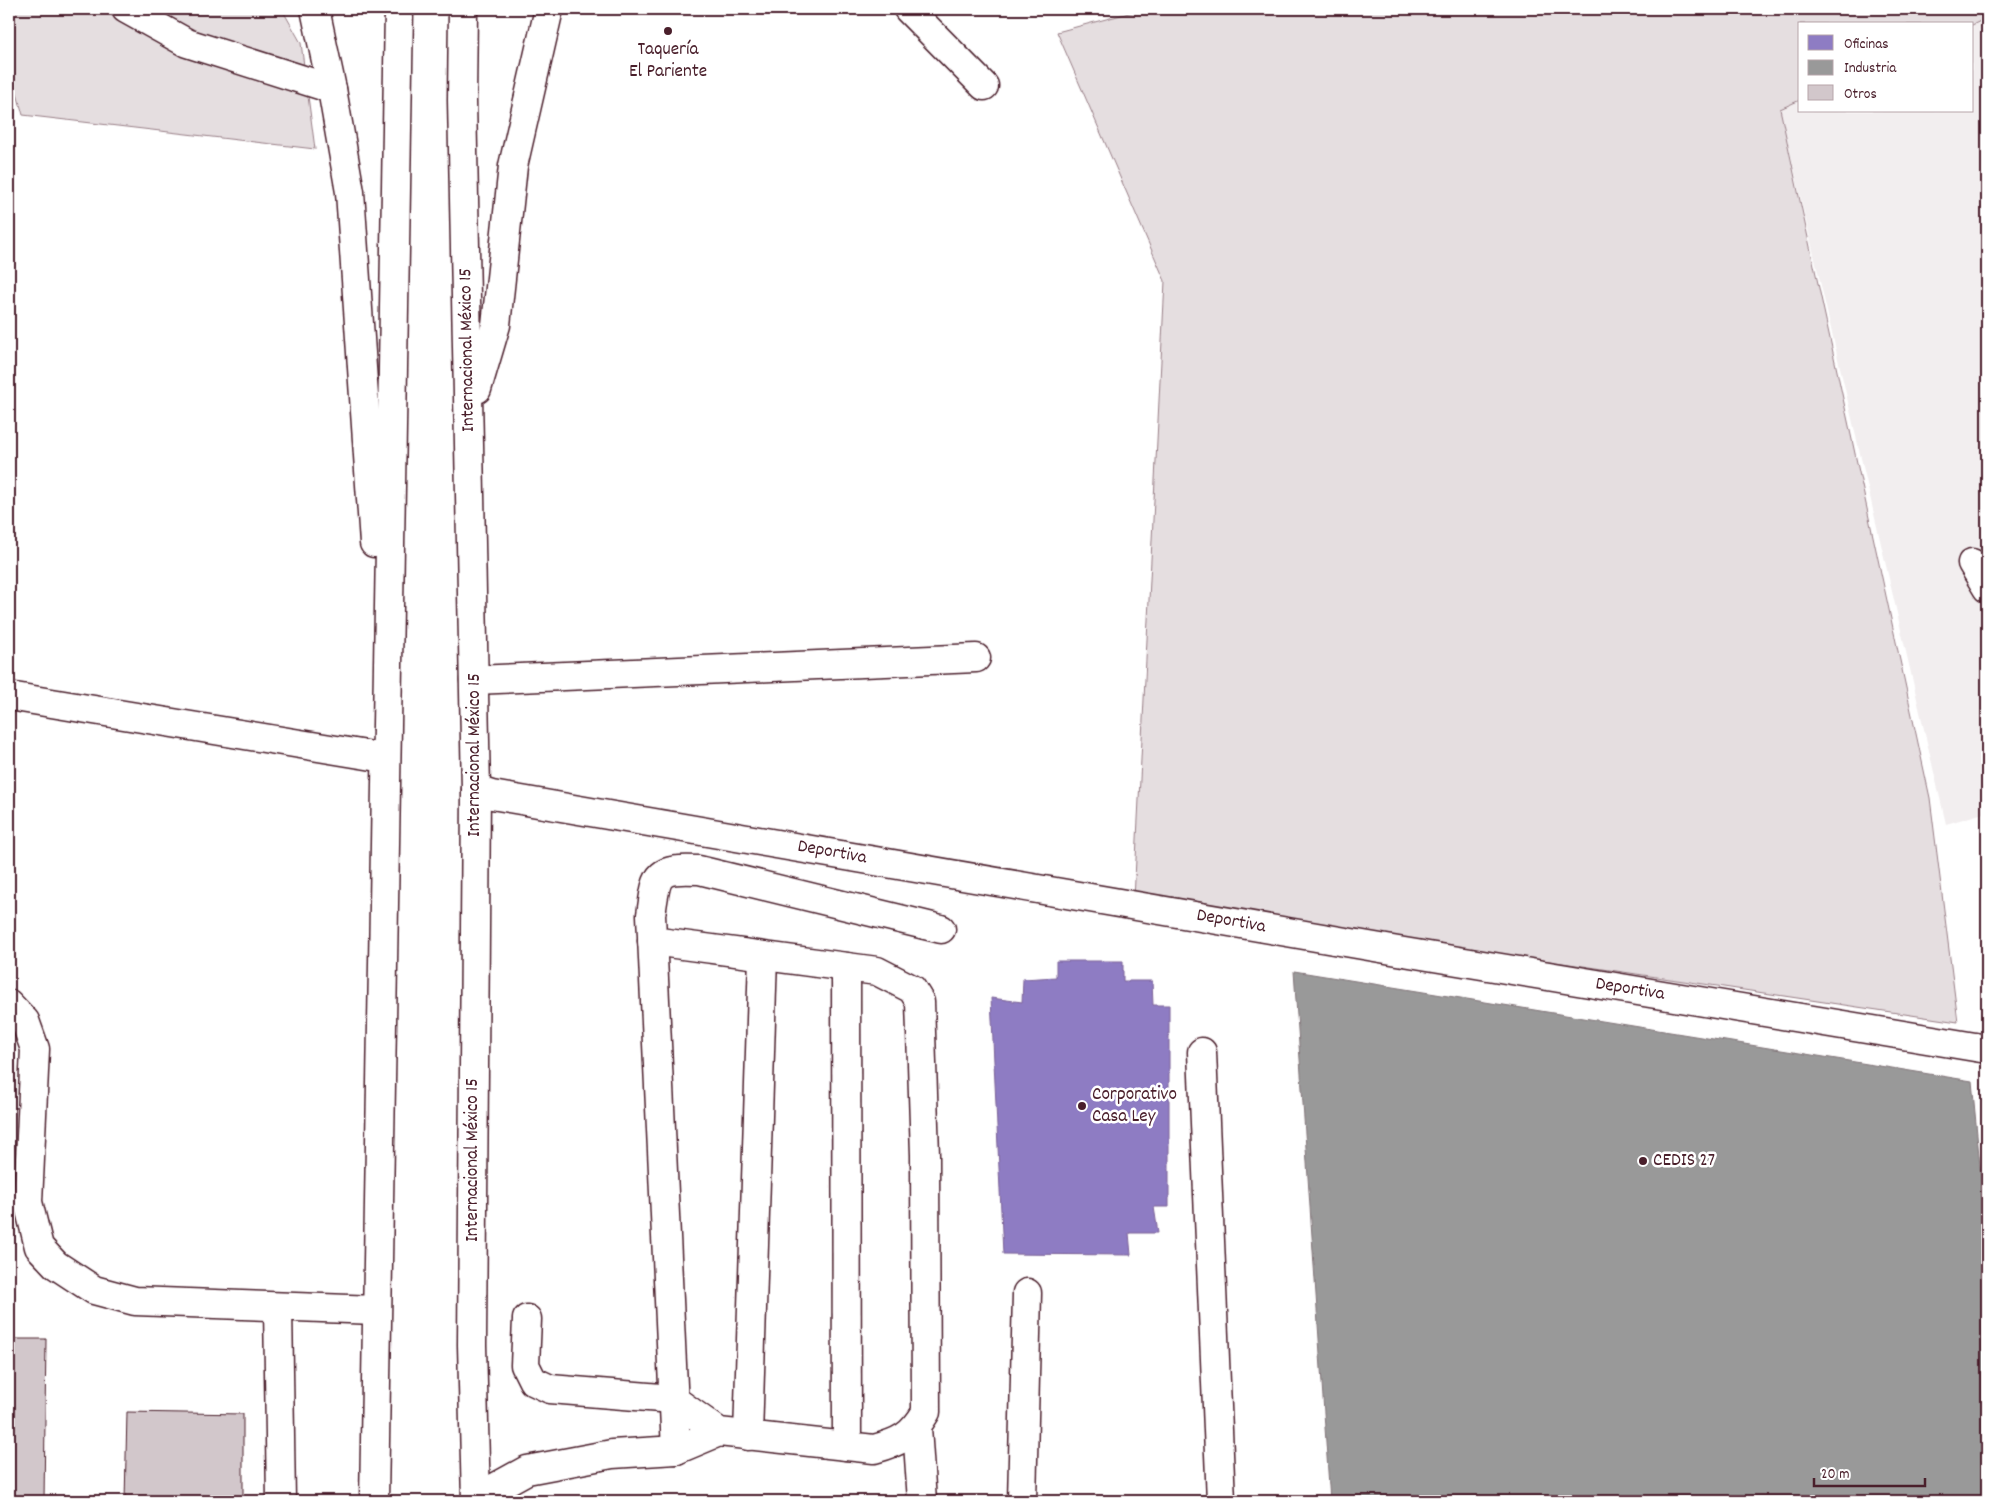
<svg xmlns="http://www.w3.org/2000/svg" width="1996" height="1510" font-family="Dekko,sans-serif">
  <rect width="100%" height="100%" fill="#fff"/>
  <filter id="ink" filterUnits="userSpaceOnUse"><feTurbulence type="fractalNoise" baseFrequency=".02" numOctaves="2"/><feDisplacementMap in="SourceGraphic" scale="10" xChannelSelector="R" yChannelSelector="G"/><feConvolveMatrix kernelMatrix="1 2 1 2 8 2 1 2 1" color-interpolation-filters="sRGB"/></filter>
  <g filter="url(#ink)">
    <polygon fill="#f2eeef" points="1987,18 1987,812 1946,824 1780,109 1800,100 1800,111 1972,111 1972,25"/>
    <g fill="#e5dee0" stroke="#987e86">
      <polygon points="9,9 282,9 301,43 315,149 23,115 9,65"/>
      <polygon points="1144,9 1987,9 1987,18 1972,25 1800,24 1800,100 1780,109 1930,798 1958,1022 1134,899 1165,281 1057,32"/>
    </g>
    <polygon fill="#8e7cc3" stroke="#7a6095" points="1056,961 1123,961 1123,981 1152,981 1153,1005 1169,1005 1169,1207 1154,1207 1158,1233 1129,1233 1131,1255 1003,1254 991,998 1022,1002 1023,979 1056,977"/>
    <polygon fill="#999" stroke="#817478" points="1294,971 1972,1081 1987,1241 1987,1501 1330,1501"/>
    <g fill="#d2c7cb" stroke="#4a1f2b">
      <polygon points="9,1339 46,1339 44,1501 9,1501"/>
      <polygon points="127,1412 243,1414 243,1501 125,1501"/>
    </g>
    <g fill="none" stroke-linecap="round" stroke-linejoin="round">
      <g stroke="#4a1f2b" stroke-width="31">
        <g id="minor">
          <polyline points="126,9 187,43 332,89"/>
          <polyline points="908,9 984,86"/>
          <polyline points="1972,563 1987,588"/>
          <polyline points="474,680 976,658"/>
          <polyline points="9,696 385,758"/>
          <polyline points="476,790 492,795 1398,951 1987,1049"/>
          <polyline points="846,967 847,1446"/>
          <polyline points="9,1004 25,1021 35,1049 28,1202 39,1247 56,1265 94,1290 135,1301 376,1310"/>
          <polyline points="1202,1052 1221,1501"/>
          <polyline points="278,1307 281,1501"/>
          <path d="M 527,1319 L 525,1365 L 533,1381 L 550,1389 L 673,1399 L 719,1432 L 874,1449 C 900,1442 912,1436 926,1412 L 925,1155 L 920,1002 L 912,989 L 877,971 L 652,941"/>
          <polyline points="917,1428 922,1501"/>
          <polyline points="748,1436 763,956"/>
          <path d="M 676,1450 L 651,915 C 657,874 655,868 699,870 L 941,929"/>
          <polyline points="476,1498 527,1470 612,1454 676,1450 719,1432"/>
          <polyline points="1022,1501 1027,1293"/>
        </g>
      </g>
      <g stroke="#4a1f2b" stroke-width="31">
        <g id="major">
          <polyline points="315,9 332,89 350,192 374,543"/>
          <polyline points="463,9 462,100 476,790 472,1345 476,1501"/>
          <polyline points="477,389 496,325 513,166 549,9"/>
          <polyline points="374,1501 399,9"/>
        </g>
      </g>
      <use href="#minor" stroke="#fff" stroke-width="28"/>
      <use href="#major" stroke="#fff" stroke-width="28"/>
    </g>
  </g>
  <g fill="#4a1f2b" stroke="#fff" stroke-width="2">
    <circle cx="668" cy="31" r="5"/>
    <circle cx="1082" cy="1106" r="5"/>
    <circle cx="1643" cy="1161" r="5"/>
  </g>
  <g text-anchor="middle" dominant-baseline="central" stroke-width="5" stroke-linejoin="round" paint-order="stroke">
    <g font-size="19" fill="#4a1f2b" stroke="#fff" text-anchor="start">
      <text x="668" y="50" text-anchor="middle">Taquería<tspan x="668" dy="22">El Pariente</tspan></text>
      <text x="1092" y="1095">Corporativo<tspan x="1092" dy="22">Casa Ley</tspan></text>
      <text x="1653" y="1161">CEDIS 27</text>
    </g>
    <g font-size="19" fill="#4a1f2b" stroke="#fff">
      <text transform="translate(468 350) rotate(-91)">Internacional México 15</text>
      <text transform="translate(475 755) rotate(-90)">Internacional México 15</text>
      <text transform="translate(832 853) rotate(10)">Deportiva</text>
      <text transform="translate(1231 922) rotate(10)">Deportiva</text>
      <text transform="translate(1630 990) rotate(9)">Deportiva</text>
      <text transform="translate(473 1160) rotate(-90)">Internacional México 15</text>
    </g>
  </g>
  <rect width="1996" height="1510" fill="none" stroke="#fff" stroke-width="30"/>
  <rect x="15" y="15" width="1966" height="1480" fill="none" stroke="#4a1f2b" stroke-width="2" filter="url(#ink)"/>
  <rect x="1798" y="22" width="175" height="90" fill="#ffffff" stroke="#b7a5aa"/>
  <rect x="1808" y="35" width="25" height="15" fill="#8e7cc3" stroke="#b7a5aa"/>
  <text x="1844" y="48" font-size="15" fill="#4a1f2b">Oficinas</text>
  <rect x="1808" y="60" width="25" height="15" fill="#999999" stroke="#b7a5aa"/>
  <text x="1844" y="72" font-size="15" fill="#4a1f2b">Industria</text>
  <rect x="1808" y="85" width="25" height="15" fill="#d2c7cb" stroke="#b7a5aa"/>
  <text x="1844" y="98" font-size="15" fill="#4a1f2b">Otros</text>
  <path d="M1814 1478v8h111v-8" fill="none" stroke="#4a1f2b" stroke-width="2.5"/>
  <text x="1821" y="1478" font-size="15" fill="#4a1f2b" stroke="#ffffff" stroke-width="4" paint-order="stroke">20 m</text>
</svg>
